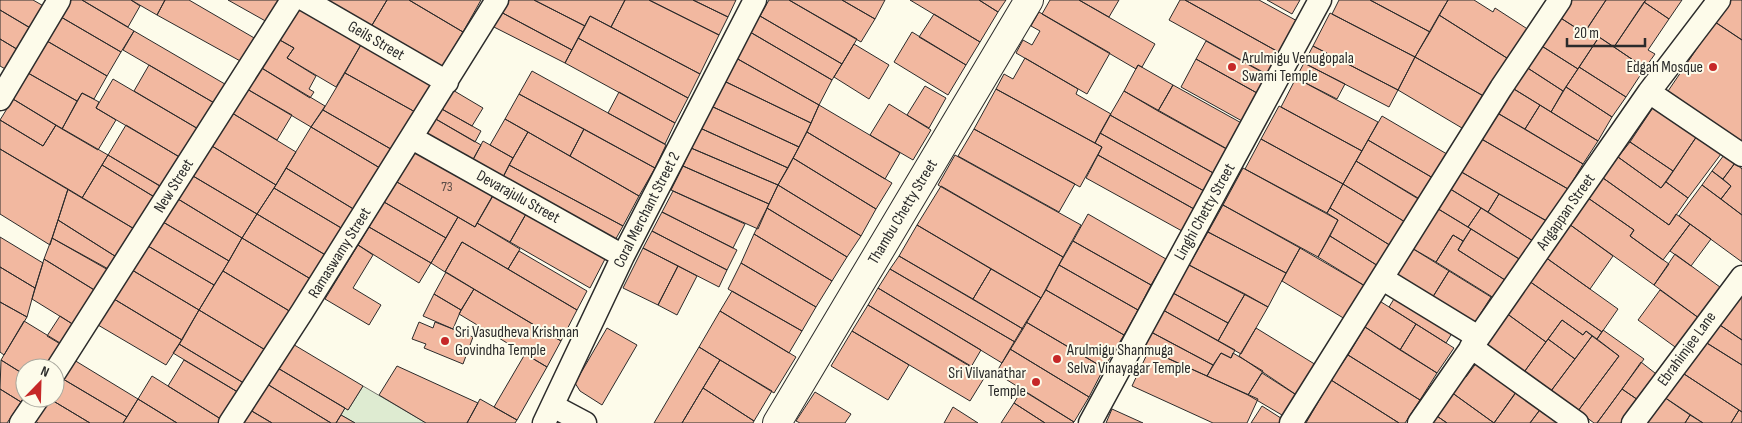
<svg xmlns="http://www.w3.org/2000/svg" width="1742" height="423" font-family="'Sofia Sans Condensed',sans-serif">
<rect width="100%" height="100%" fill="#fdfbea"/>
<path fill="#deebd1" stroke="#74746e" d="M363,386L426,423H355L341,415L345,408L348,410Z"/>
<path fill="#f2b8a0" stroke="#2b2b2b" d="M0,0H33L47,8L34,30L0,10Z
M71,0H82L134,31L121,52L61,17Z
M82,0H131L140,6L128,27Z
M131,0H165L157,15Z
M165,0H189L256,39L242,62L157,15Z
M228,0H284L269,23Z
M318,0H387L369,30Z
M387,0H409L463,32L441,69L371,27Z
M409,0H481L463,32Z
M503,0H534L585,26L572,50L497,10Z
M534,0H625L611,27L590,16L585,26Z
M625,0H649L719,35L700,74L611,27Z
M649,0H693L728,17L719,35Z
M693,0H736L728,17Z
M769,0H789L857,39L842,64L760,16Z
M789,0H842L875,19L861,42Z
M842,0H885L875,19Z
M910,0H979L998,12L980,42Z
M979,0H1006L998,12Z
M1050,0H1079L1155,44L1142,67L1138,65L1136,69L1042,14Z
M1079,0H1119L1109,17Z
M1180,0H1185L1282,54L1270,76L1169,20Z
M1185,0H1259L1299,22L1282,54Z
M1267,0H1300L1292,14Z
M1339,0H1370L1430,32L1415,57L1332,14Z
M1370,0H1448L1430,32Z
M1448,0H1474L1493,12L1495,8L1529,30L1510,60L1439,15Z
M1566,0H1606L1584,33L1556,15Z
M1606,0H1646L1614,47L1587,29Z
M1646,0H1682L1669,19L1644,2Z
M1730,0H1742V40L1715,22Z
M1644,2L1669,19L1648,50L1655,54L1645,68L1614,47Z
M298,5L362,43L336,87L287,58L294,48L278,39Z
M0,10L35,31L20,51L0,39Z
M497,10L572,50L565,63L488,24Z
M1039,12L1110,53L1087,94L1016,53L1023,40L1032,45L1040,31L1031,26Z
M1330,13L1415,57L1398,90L1313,46Z
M934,14L980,42L966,65L919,37Z
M1439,15L1510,60L1487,98L1415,57Z
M1556,15L1584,33L1587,29L1599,37L1578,69L1537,43Z
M590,16L700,74L688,98L578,38Z
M760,16L842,64L832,80L750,32Z
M61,17L121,52L107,76L47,41Z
M1715,22L1742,40V146L1666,94Z
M134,31L230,87L216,104L123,50Z
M750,32L832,80L819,105L736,58Z
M912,32L966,65L948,95L894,62Z
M1599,37L1645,68L1626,97L1579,67Z
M578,38L688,98L675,123L565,63Z
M0,39L20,51L9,71L0,66Z
M278,39L294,48L287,58L316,76L309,89L314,92L310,98L260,67Z
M47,41L107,76L94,99L82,93L77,101L28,73Z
M363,41L435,81L417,113L345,73Z
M1206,41L1267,75L1257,93L1196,59Z
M1537,43L1578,69L1563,91L1523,65Z
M854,44L889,65L869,99L834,77Z
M1313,46L1398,90L1389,107L1304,63Z
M1415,57L1487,98L1467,131L1398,90Z
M736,58L819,105L811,123L724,81Z
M1025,58L1078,89L1076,94L1111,114L1095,143L996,89L1004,74L1013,79Z
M1196,59L1257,93L1242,121L1181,87Z
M1304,63L1345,84L1337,99L1296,78Z
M149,65L216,104L200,130L134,91Z
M1138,65L1173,85L1158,111L1124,91Z
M1523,65L1563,91L1551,112L1509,86Z
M260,67L325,106L311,127L247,89Z
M1579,67L1626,97L1612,117L1566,87Z
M532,71L666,145L655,168L519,94Z
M28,73L77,101L62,129L13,99Z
M345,73L417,113L396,152L323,110Z
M1296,78L1378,122L1362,151L1281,107Z
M113,79L200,130L183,159L96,108Z
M724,81L811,123L799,147L711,106Z
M1173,85L1245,125L1230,151L1158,111Z
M925,86L946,98L929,128L907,115Z
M1509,86L1540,105L1525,129L1494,111Z
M1566,87L1612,117L1598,141L1551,112Z
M247,89L292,115L277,140L232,113Z
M451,89L483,108L472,126L440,108Z
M996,89L1102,147L1080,187L974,129Z
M1124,91L1229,150L1215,174L1110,115Z
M619,92L675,123L665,144L608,113Z
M82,93L99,102L96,108L116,120L98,150L62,129Z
M519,94L584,129L570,156L505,119Z
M13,99L56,125L43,146L0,120Z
M1656,103L1699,133L1673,171L1630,142Z
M889,104L931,130L913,160L870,135Z
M819,105L900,153L885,179L807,132Z
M1540,105L1598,141L1583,164L1525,129Z
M711,106L799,147L788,168L700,128Z
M1279,106L1362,151L1343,184L1261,139Z
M440,108L481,131L475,142L434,118Z
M323,110L396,152L385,171L311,127Z
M1494,111L1583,164L1568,189L1478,137Z
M232,113L296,152L276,185L212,146Z
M1110,115L1215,174L1204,191L1100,133Z
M1382,116L1452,157L1438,181L1368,140Z
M434,118L481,145L469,167L422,140Z
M505,119L528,132L513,158L490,145Z
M0,120L43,146L56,125L108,155L82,198L0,149Z
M126,125L181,158L163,188L108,155Z
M311,127L385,171L360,213L286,168Z
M700,128L788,168L778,185L691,148Z
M584,129L655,168L639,196L570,156Z
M974,129L1075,184L1059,212L958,156Z
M528,132L639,196L623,226L509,165Z
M807,132L892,183L876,209L793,158Z
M1100,133L1204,191L1194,209L1098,155L1102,147L1095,143Z
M1699,133L1724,150L1688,198L1666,182Z
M1478,137L1568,189L1548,222L1458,170Z
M1261,139L1343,184L1327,213L1245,169Z
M1368,140L1433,178L1420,200L1356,161Z
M483,141L513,158L500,183L469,167Z
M1630,142L1673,171L1661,188L1618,157Z
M419,144L497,189L475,227L397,182Z
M212,146L276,185L257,214L193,176Z
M691,148L778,185L769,204L683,166Z
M0,149L68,189L50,245L0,214Z
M1727,151L1738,159L1723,179L1712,171Z
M108,155L162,187L156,198L102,165Z
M955,155L1081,225L1063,257L938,185Z
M1098,155L1194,209L1182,231L1086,178Z
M1618,157L1661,188L1666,182L1688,198L1669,225L1603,178Z
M793,158L876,209L861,236L778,185Z
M1356,161L1423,201L1410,225L1343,184Z
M1735,163L1742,169V215L1721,199L1731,186L1723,179Z
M102,165L156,198L136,230L82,198Z
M509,165L623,226L613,244L500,183Z
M683,166L769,204L758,229L671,190Z
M286,168L360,213L348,232L274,188Z
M1243,168L1338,220L1318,257L1223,205Z
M1458,170L1499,194L1488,212L1447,187Z
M1712,171L1731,186L1721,199L1702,185Z
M193,176L257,214L242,238L178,199Z
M1603,178L1669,225L1676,214L1690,224L1663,260L1630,236L1634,230L1588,198Z
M397,182L458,217L446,238L384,202Z
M1343,184L1410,225L1396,249L1330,208Z
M778,185L861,236L847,257L767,208Z
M1702,185L1742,215V262L1679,216Z
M941,186L1063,257L1041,298L917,225Z
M1447,187L1481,208L1468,227L1435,207Z
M274,188L348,232L332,259L257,214Z
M68,189L136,230L118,258L58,220Z
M673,191L745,224L733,248L662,212Z
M1499,194L1547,221L1533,241L1488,212Z
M493,195L526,214L510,242L477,223Z
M1588,198L1634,230L1630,236L1669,264L1654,285L1569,224Z
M178,199L242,238L229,261L163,222Z
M384,202L446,238L431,263L369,227Z
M1223,205L1300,248L1286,273L1208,232Z
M1435,207L1471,229L1463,241L1453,235L1436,262L1410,247Z
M767,208L847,257L832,281L754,234Z
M1330,208L1396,249L1383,269L1330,236L1338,220L1327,213Z
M1481,208L1533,241L1521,260L1468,227Z
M662,212L737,250L727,270L652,231Z
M257,214L329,257L314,281L242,238Z
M526,214L605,259L590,288L510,242Z
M1088,214L1166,259L1151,285L1073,241Z
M458,217L475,227L477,223L520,249L508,269L462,242L445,272L431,263Z
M58,220L118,258L110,271L52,238Z
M163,222L229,261L214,285L148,246Z
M1569,224L1613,256L1590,289L1545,257Z
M1690,224L1711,239L1691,266L1670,251Z
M917,225L991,269L973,299L899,256Z
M369,227L431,263L419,283L358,245Z
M1471,229L1519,259L1505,280L1458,250Z
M652,231L727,270L719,287L643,248Z
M1208,232L1286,273L1268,307L1189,265Z
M754,234L832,281L816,307L741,263Z
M1453,235L1463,241L1458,250L1505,280L1494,298L1436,262Z
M1330,236L1383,269L1370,289L1318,257Z
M0,237L43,263L35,288L0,267Z
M52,238L112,271L99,293L44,259Z
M242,238L314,281L291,312L223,271Z
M1073,241L1151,285L1138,310L1059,265Z
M462,242L577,310L561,341L445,272Z
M358,245L373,255L353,288L381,305L369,325L325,299Z
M148,246L214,285L199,310L132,270Z
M1410,247L1449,271L1429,303L1391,280Z
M643,248L678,266L658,305L623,288Z
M1300,248L1370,289L1350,322L1282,281Z
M519,251L587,291L577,310L508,269Z
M1675,254L1724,290L1703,321L1654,285Z
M899,256L1023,329L1015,342L890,269Z
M1545,257L1618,309L1602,332L1529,281Z
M44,259L101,294L79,328L32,299Z
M741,263L816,307L802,331L728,289Z
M1059,265L1138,310L1124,335L1046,290Z
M1189,265L1245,294L1228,323L1173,293Z
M678,266L697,276L677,315L658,305Z
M0,267L35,288L27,317L0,302Z
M890,269L1015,342L1002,363L878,288Z
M991,269L1041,298L1023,329L973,299Z
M132,270L199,310L182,340L114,299Z
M223,271L291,312L267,351L199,310Z
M1449,271L1491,297L1474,324L1429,303Z
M446,272L474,289L461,310L434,294Z
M1529,281L1602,332L1597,339L1586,331L1583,335L1562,320L1546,342L1506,313Z
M878,288L981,350L971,367L868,305Z
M474,289L561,341L547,367L459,314Z
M1046,290L1124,335L1104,368L1026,322Z
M1660,290L1703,321L1682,352L1638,320Z
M732,291L802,331L789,353L720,311Z
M1173,293L1228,323L1218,341L1163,310Z
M1742,293V340L1714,321Z
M434,294L461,310L453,329L423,316Z
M1245,294L1268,307L1241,354L1218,341Z
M1397,294L1454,330L1446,343L1389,307Z
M114,299L182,340L166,365L98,325Z
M1378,300L1416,324L1400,350L1362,325Z
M0,302L27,317L4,355L0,352Z
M868,305L986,375L970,401L852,331Z
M199,310L267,351L247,385L179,344Z
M1163,310L1235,350L1231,358L1221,353L1213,365L1151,332Z
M720,311L796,357L774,393L699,347Z
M1506,313L1546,342L1522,375L1482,347Z
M60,316L74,325L62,345L47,336Z
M1562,320L1583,335L1586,331L1592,336L1575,359L1548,339Z
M24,321L65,346L51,368H25V375L1,360Z
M1714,321L1742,340V365L1702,340Z
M419,322L433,328L435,322L473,337L463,364L424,348L426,344L412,339Z
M1026,322L1104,368L1089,397L1010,349Z
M1416,324L1454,348L1437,373L1400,350Z
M1365,327L1437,373L1420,400L1348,355Z
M607,328L637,345L602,405L580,391L575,383Z
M1256,328L1321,368L1301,398L1239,356Z
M1603,330L1644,359L1597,423H1594L1578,411L1619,356L1597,339Z
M852,331L909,365L888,400L831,366Z
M1151,332L1213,365L1207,376L1143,347Z
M1592,336L1619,356L1578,411L1548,395Z
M1548,339L1575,359L1548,395L1522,375Z
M1702,340L1742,365V412L1678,370Z
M291,343L363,386L348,410L276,367Z
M179,344L247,385L241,394L173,353Z
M699,347L720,360L703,388L682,423H654Z
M1010,349L1089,397L1074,422L996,373Z
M1149,350L1258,399L1247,423H1213L1132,386Z
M1221,353L1231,358L1233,353L1263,371L1248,395L1207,376Z
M525,354L547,367L517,420L494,407Z
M1348,355L1420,400L1405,423H1399L1331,380Z
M1480,358L1520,387L1494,423L1451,392L1463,375L1466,377Z
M1,360L25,375V395L21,402L0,389Z
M74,360L138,399L127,417L63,379Z
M184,360L241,394L224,421L168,386Z
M720,360L772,391L754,421L703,388Z
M1641,362L1660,377L1641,402L1622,389Z
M397,366L478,403L467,423H426L379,395Z
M276,367L345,408L336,423H331L267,384Z
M1678,370L1739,410L1731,423H1703L1661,395Z
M1262,373L1301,398L1287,418L1248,395Z
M152,376L224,421L223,423H177L138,399Z
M63,379L127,417L123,423H90L50,399L55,398V391Z
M1331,380L1399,423H1306Z
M267,384L331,423H272L250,410Z
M703,388L754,421L753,423H682Z
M0,389L21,402L7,423H0Z
M1518,389L1542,407L1530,423H1494Z
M1622,389L1641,402L1626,423H1597Z
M1022,390L1074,422L1073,423H1045L1014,403Z
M815,392L851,414L845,423H800L796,421Z
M1451,392L1494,423H1447L1434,414Z
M1661,395L1690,415L1685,423H1642Z
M50,399L90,423H38L35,421Z
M138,399L177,423H123Z
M480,399L517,420L515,423H467Z
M1014,403L1045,423H1001Z
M1262,406L1287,422L1286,423H1251Z
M953,407L978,423H944Z
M1542,407L1564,423H1530Z
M1112,409L1143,423H1106Z
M250,410L272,423H243Z
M1739,410L1742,412V423H1731Z
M1434,414L1447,423H1427Z
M341,415L355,423H336Z
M1690,415L1703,423H1685Z"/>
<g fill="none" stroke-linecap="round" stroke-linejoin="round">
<defs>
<path id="minor" d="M305,0L447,82
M1649,92L1742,155
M0,99L59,0
M412,138L623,256
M1383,279L1478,337
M1471,347L1577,423
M55,372L292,0
M553,406L585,423
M21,423L38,398
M230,423L302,312L497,0
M544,423L623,256L755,0
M1090,423L1320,0
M1291,423L1501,88L1560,0
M1419,423L1649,92L1719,0
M1633,423L1742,277"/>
<path id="tertiary" d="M777,423L1029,0"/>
</defs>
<use href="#minor" stroke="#2b2b2b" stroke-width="25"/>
<use href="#tertiary" stroke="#2b2b2b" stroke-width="30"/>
<use href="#minor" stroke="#fdfbea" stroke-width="22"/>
<use href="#tertiary" stroke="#fdfbea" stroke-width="28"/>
</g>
<g fill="#c62828" stroke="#fdfbea" stroke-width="2">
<circle cx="1232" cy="67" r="5"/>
<circle cx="1713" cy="67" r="5"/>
<circle cx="445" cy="341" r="5"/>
<circle cx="1057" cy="359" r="5"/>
<circle cx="1036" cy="382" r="5"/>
</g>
<g text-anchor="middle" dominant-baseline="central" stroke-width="4" stroke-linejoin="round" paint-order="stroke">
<g font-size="14" fill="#5d4e48">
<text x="447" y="186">73</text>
</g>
<g font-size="16" fill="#2b2b2b" stroke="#fdfbea">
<text transform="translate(376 41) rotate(30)">Geils Street</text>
<text transform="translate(174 186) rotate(-58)">New Street</text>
<text transform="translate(518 197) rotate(29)">Devarajulu Street</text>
<text transform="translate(647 210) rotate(-63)">Coral Merchant Street 2</text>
<text transform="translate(903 212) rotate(-59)">Thambu Chetty Street</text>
<text transform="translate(1205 212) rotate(-61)">Linghi Chetty Street</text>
<text transform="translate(1566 212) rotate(-55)">Angappan Street</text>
<text transform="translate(340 253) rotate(-58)">Ramaswamy Street</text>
<text transform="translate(1687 349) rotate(-54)">Ebrahimjee Lane</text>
</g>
<g font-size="16" fill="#2b2b2b" stroke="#fdfbea" text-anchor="start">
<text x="1242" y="58">Arulmigu Venugopala<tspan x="1242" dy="18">Swami Temple</tspan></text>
<text x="1703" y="67" text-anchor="end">Edgah Mosque</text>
<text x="455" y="332">Sri Vasudheva Krishnan<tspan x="455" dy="18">Govindha Temple</tspan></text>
<text x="1067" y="350">Arulmigu Shanmuga<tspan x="1067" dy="18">Selva Vinayagar Temple</tspan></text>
<text x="1026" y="373" text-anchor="end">Sri Vilvanathar<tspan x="1026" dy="18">Temple</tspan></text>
</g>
</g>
<g transform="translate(40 383) rotate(23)"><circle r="24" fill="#fdfbea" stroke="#a9a89e"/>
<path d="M0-4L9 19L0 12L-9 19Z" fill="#c62828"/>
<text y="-8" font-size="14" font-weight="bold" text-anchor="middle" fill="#2b2b2b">N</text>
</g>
<path d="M1567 38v8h78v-8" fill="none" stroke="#2b2b2b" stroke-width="2.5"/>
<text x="1574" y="38" font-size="15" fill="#2b2b2b" stroke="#fdfbea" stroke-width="4" paint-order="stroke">20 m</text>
</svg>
